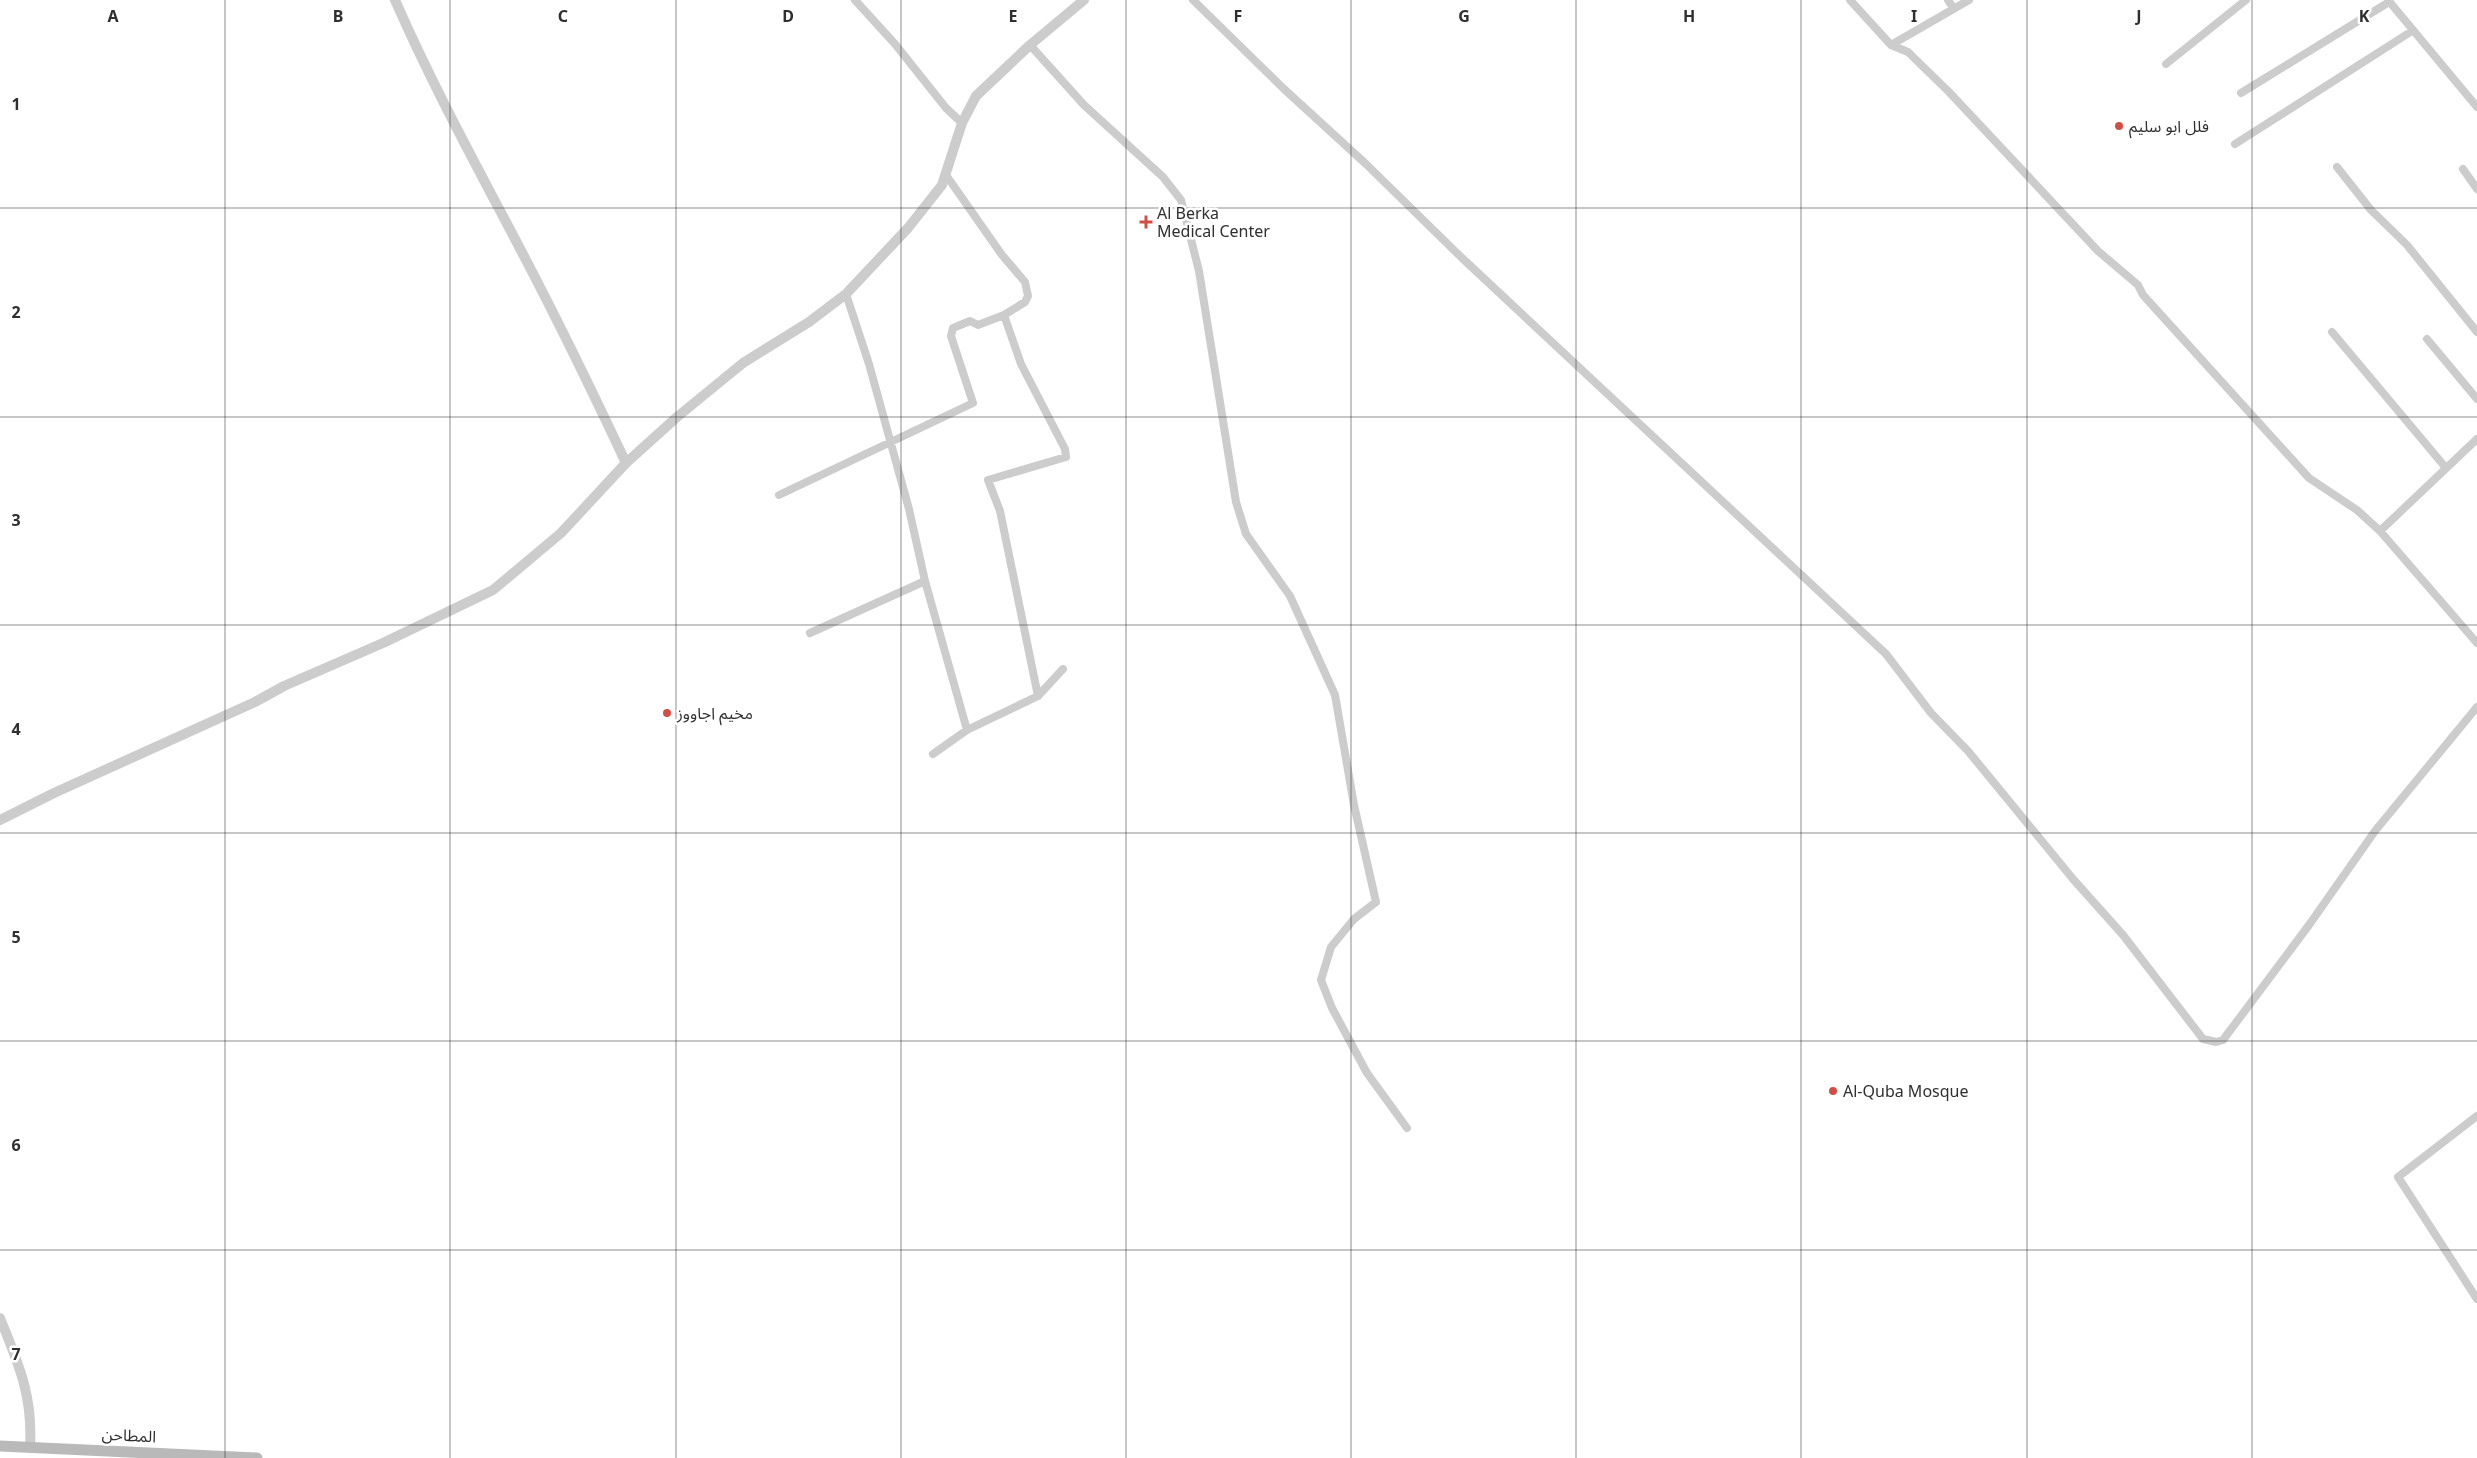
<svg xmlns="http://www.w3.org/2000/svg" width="2477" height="1458" font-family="'Noto Sans','Noto Sans Arabic',sans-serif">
<rect width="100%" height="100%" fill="#fff"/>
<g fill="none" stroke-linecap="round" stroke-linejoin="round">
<path stroke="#ccc" stroke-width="8" d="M855,0L895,44L946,108L962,123
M1193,0L1284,89L1366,164L1462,258L1886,654L1931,713L1968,751L2073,879L2123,935L2203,1039L2216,1042L2223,1040L2309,925L2375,831L2477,707
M1850,0L1891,45L1908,52L1949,92L2098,251L2138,285L2143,295L2309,478L2357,510L2380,531L2477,643
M1948,0L1954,9
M2388,0L2477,107
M1030,45L1084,105L1163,177L1181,200L1199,271L1236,502L1246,534L1290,596L1335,695L1354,805L1376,902L1354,919L1331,947L1321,980L1332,1008L1367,1073L1407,1128
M1891,45L1969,0
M2166,64L2246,0
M2241,93L2389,2
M2235,144L2412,31
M2337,167L2371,210L2407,245L2477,332
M2463,169L2477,189
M846,294L869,364L909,509L925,581L967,730
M1004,315L1021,364L1065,449L1066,457L988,480L1000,511L1038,696
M2332,332L2446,468
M2427,339L2477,399
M779,495L973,403L951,336L953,328L970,321L978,325L1004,315L1025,302L1028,296L1025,282L1002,255L946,175
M2380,531L2477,439
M810,633L925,581
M933,754L967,730L1038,696L1063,669
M2477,1116L2398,1177L2477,1299"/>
<path stroke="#ccc" stroke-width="10" d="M395,0C434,89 481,174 526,260C561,327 594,395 626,463
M0,820L54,793L255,702L284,686L383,643L493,590L561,533L626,463L677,417L743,363L809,322L846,294L908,228L942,185L962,123L976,96L1030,45L1084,0
M0,1318C19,1365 33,1396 30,1447"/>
<path stroke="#b9b9b9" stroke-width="11" d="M0,1446L257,1458"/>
</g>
<path fill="none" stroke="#2f2f2f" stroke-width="1" stroke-opacity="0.55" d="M225,0V1458M450,0V1458M676,0V1458M901,0V1458M1126,0V1458M1351,0V1458M1576,0V1458M1801,0V1458M2027,0V1458M2252,0V1458M0,208H2477M0,417H2477M0,625H2477M0,833H2477M0,1041H2477M0,1250H2477"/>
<g fill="#d24e45" stroke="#fff" stroke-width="2">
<circle cx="2119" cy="126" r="5"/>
<path d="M1143.5 214.5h5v5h5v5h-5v5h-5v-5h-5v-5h5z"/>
<circle cx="667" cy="713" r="5"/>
<circle cx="1833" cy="1091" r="5"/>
</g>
<g text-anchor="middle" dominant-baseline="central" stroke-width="5" stroke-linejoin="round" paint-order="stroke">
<g font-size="16" fill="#2f2f2f" stroke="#fff" text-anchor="start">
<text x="2129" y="126">فلل ابو سليم</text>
<text x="1157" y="213">Al Berka<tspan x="1157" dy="18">Medical Center</tspan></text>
<text x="677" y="713">مخيم اجاووز</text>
<text x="1843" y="1091">Al-Quba Mosque</text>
</g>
<g font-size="16" fill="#2f2f2f" stroke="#fff">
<text transform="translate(129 1435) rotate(3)">المطاحن</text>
</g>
</g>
<g font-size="16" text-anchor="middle" font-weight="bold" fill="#2f2f2f" stroke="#fff" stroke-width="5" stroke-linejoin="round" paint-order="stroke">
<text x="113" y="22">A</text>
<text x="338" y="22">B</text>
<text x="563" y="22">C</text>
<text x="788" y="22">D</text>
<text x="1013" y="22">E</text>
<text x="1238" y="22">F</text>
<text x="1464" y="22">G</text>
<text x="1689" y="22">H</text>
<text x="1914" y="22">I</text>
<text x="2139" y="22">J</text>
<text x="2364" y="22">K</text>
<text x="16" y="110">1</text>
<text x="16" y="318">2</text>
<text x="16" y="526">3</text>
<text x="16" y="735">4</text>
<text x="16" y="943">5</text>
<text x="16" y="1151">6</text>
<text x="16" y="1360">7</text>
</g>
</svg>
